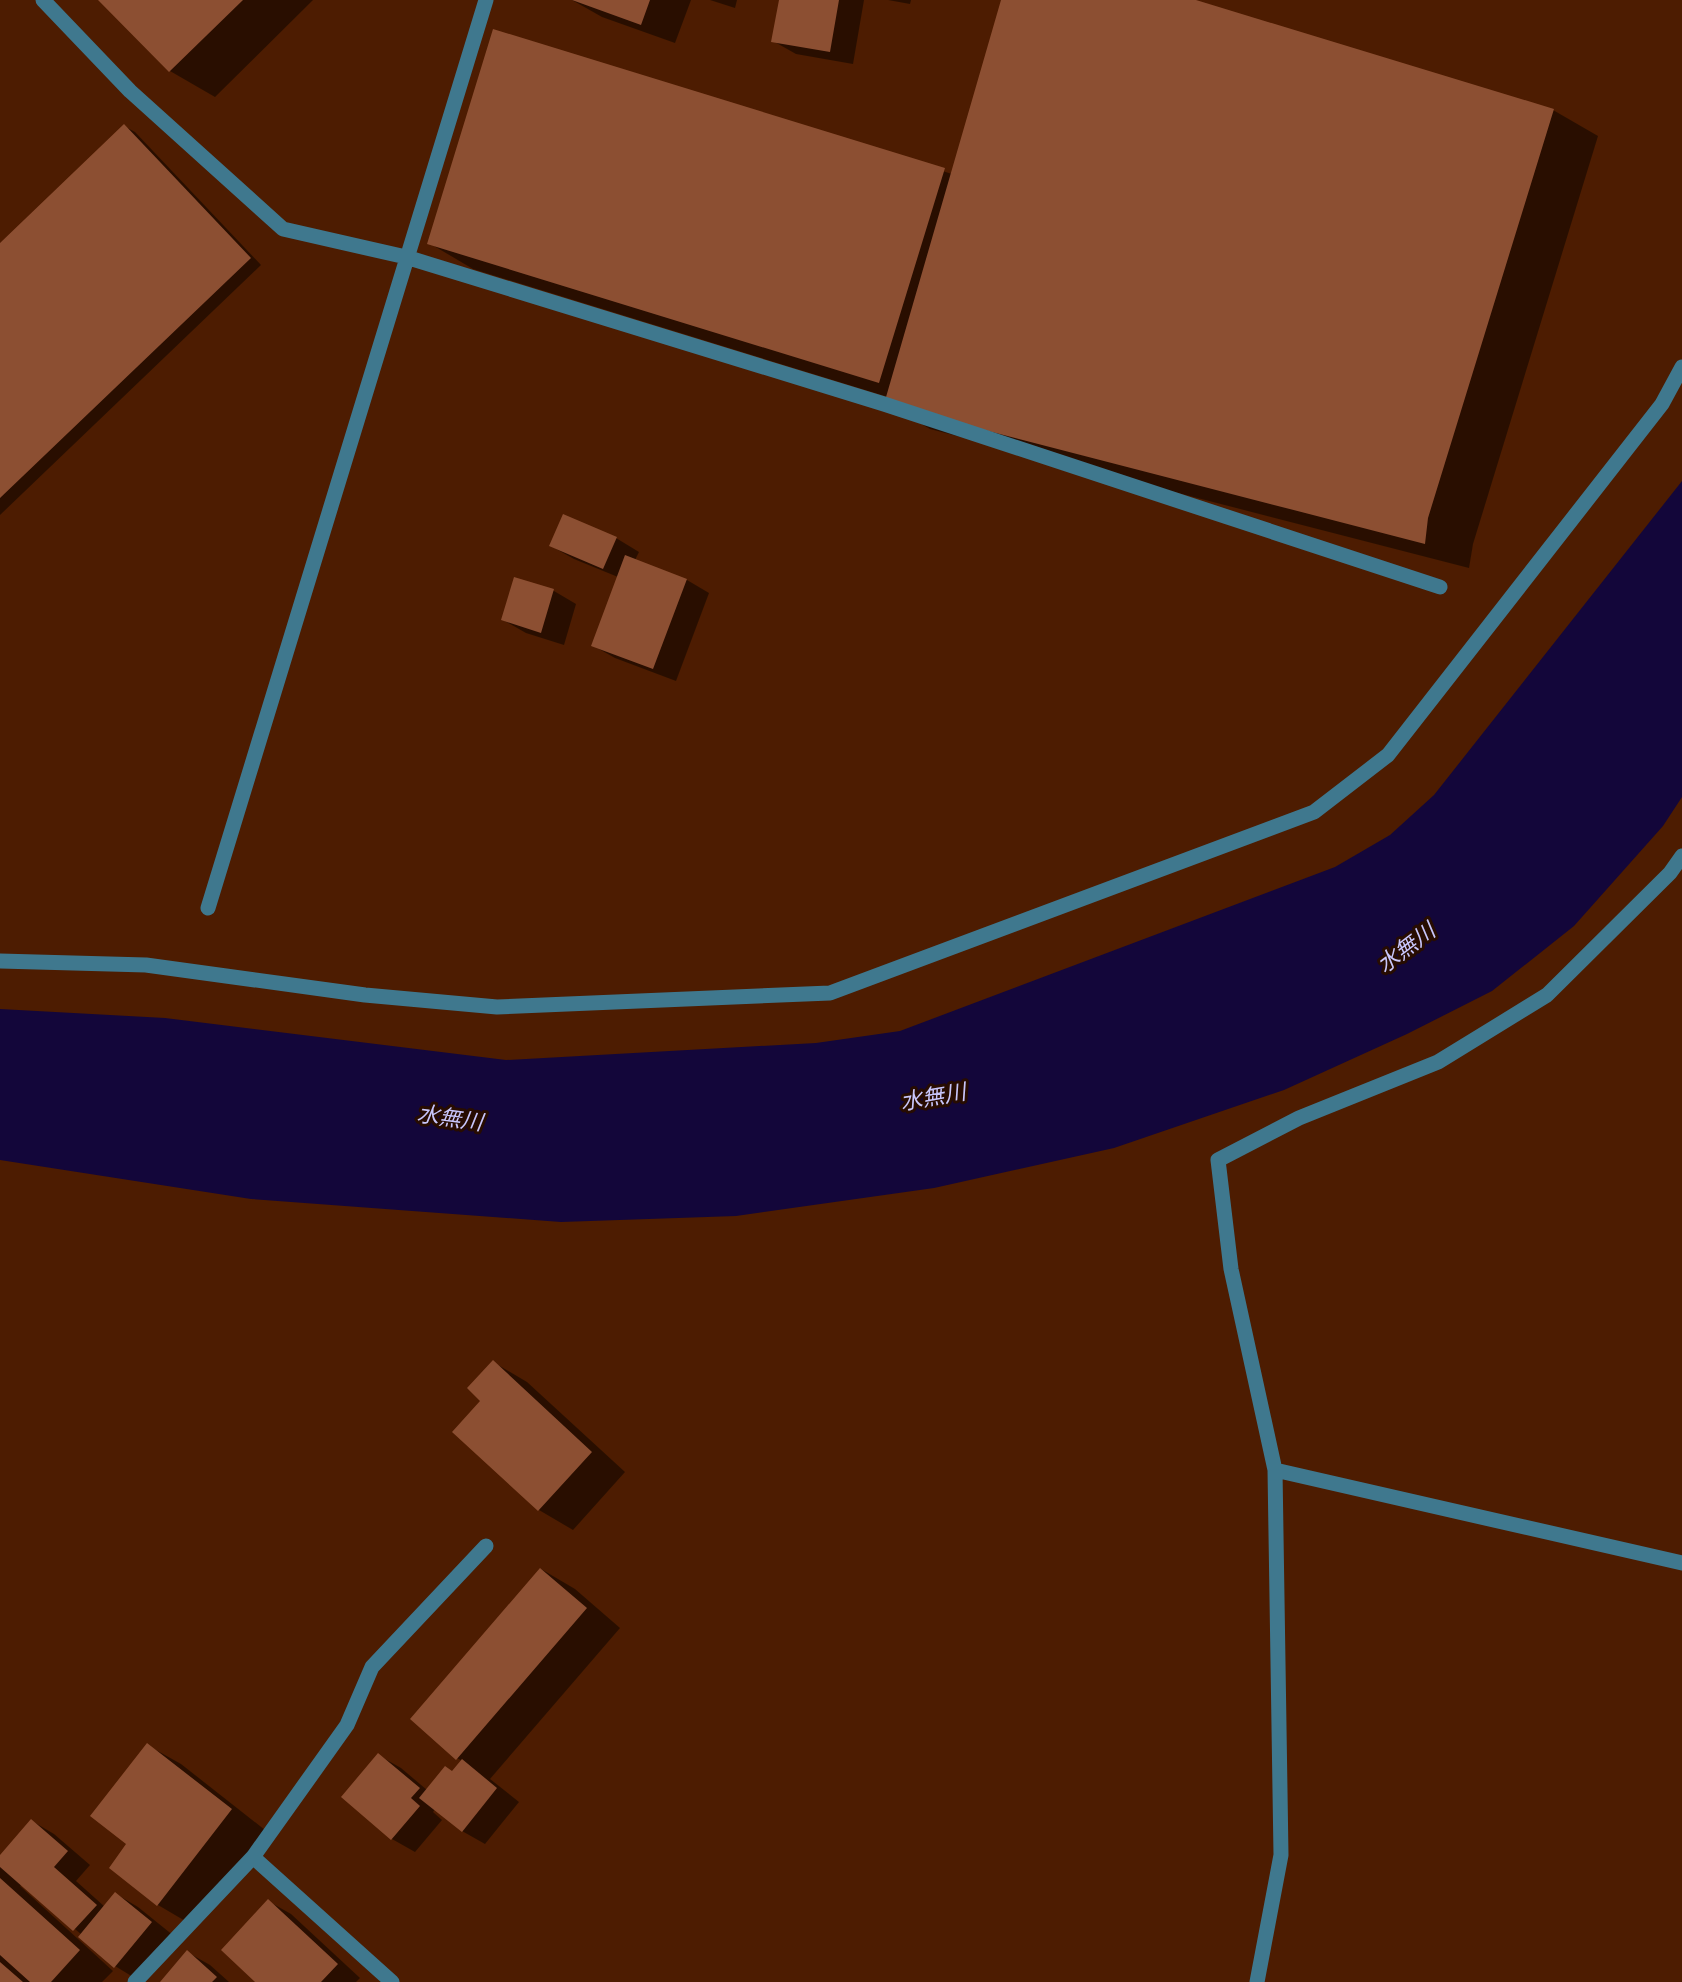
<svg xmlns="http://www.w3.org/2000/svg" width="1682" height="1982" font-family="'Roboto Condensed','Noto Sans JP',sans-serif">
<rect width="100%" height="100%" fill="#4d1c01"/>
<path fill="#13063a" d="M1682,481V797L1663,826L1574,926L1492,991L1407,1034L1284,1090L1114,1148L934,1188L736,1216L561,1222L251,1199L0,1160V1009L165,1018L506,1060L816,1043L900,1031L1335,867L1390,835L1434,795Z"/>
<path fill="#0007" d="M100,0H313L215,97L170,71Z
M572,0H691L675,43L602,17Z
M710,0H737L735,8Z
M780,0H864L853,64L796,54L773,41Z
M888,0H911L910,4Z
M1003,0H1191L1553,110L1598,136L1473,544L1469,568L930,429L886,403L888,397L473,269L429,243L494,31L952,174Z
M124,126L135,132L261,265L0,515V245Z
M616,538L639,552L635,560L687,580L709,593L676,681L615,658L592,645L618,577L574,559L551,546Z
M515,579L554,591L576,604L564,645L526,633L503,620Z
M493,1362L527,1382L625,1472L573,1530L539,1510L483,1401Z
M541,1569L575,1589L620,1628L490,1779L519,1802L485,1844L462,1831L435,1809L433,1812L442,1820L415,1852L392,1839L343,1797L378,1755L401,1768L427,1790L453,1773L462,1761L457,1758Z
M147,1745L181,1764L265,1830L192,1925L158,1905L111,1868L129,1844Z
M32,1821L54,1834L90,1865L76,1881L105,1907L116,1894L138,1907L174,1936L138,1980L115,1966L82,1935L22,1884L20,1886L113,1971L102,1982H0V1858Z
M268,1901L291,1914L360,1978L356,1982H257Z
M187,1952L210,1965L229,1982H162Z"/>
<path fill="#8c4f32" d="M98,0H243L169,72Z
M572,0H650L641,25Z
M779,0H839L830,52L771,42Z
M1001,0H1196L1554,109L1428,518L1425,544L884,404Z
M493,29L945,168L879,383L427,244Z
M124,124L251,258L0,498V243Z
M563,514L617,537L603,569L549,546Z
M625,555L687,579L653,669L591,646Z
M514,577L554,589L541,633L501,620Z
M493,1360L592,1452L538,1511L452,1432L480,1401L467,1388Z
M540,1568L587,1608L456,1760L410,1719Z
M147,1743L232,1809L157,1906L109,1868L126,1844L90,1816Z
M378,1753L420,1788L411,1798L420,1806L391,1840L341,1797Z
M462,1759L497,1788L462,1832L419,1798L445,1766L452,1771Z
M31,1819L68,1851L54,1867L97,1905L73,1931L0,1867V1855Z
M0,1878L80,1950L51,1982H30L0,1955Z
M115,1892L152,1922L114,1968L78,1937Z
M268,1899L338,1964L321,1982H255L221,1950Z
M187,1950L217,1977L212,1982H160Z
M0,1962L23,1982H0Z"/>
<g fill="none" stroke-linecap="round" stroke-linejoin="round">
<path stroke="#3f788e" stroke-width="15" d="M43,0L130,91L283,229L406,257L884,404L1440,587
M208,908L486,0
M0,961L146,965L365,995L497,1007L830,993L1314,812L1388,755L1662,404L1682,367
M1275,1470L1682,1563
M253,1857L392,1982
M135,1982L253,1857L347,1725L372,1667L486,1546
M1257,1982L1281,1855L1275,1470L1231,1269L1218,1160L1299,1118L1438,1062L1547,995L1670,873L1682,856"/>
</g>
<g text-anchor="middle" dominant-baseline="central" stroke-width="6" stroke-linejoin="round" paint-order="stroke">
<g font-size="22" font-style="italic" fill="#c8c6fb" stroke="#270c01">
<text transform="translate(1406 948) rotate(-37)">水無川</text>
<text transform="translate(933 1097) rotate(-10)">水無川</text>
<text transform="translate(450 1118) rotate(8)">水無川</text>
</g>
</g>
</svg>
